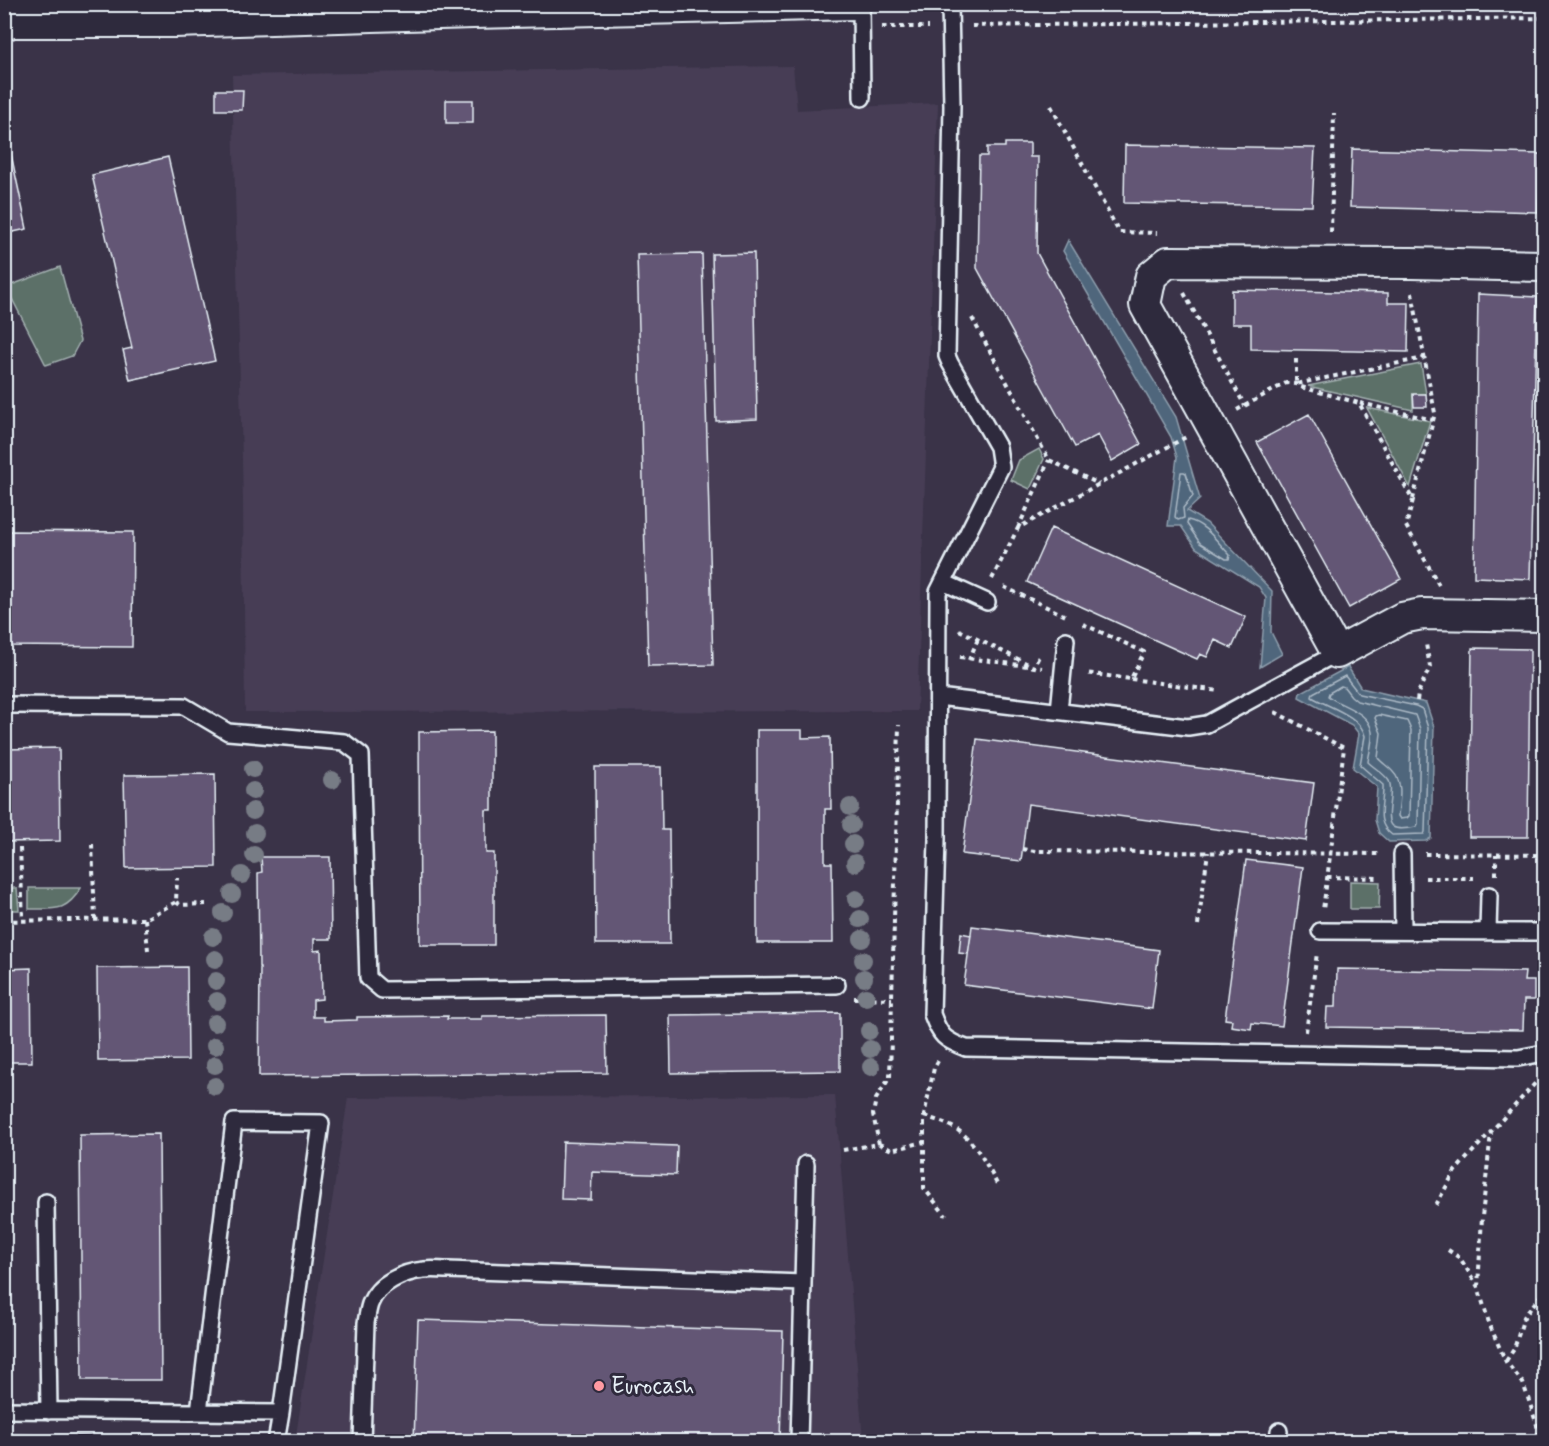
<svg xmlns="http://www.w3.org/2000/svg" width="1549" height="1446" font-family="Mynerve,sans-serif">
<rect width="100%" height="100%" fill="#3a3348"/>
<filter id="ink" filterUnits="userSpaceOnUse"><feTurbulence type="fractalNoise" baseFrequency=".0167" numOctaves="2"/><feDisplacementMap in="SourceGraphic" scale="12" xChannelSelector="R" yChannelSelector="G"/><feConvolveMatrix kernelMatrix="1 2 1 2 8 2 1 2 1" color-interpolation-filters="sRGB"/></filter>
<g filter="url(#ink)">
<path fill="#473e55" d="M793,66L797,110L938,103L917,711L245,712L243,499L232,75Z
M835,1095L863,1441L295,1442L348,1098Z"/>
<path fill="#5c6f67" stroke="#a2b0b0" stroke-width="1.5" d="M60,267L80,341L72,356L46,365L6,287Z
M1421,364L1426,394L1413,395V410L1308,386Z
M1367,408L1430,421L1410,487Z
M1039,449L1044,459L1030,489L1011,480L1019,460Z
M1350,881L1380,882L1379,909H1350Z
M4,888H17L19,910H5Z
M29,888H81C66,912 56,909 29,909Z"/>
<path fill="#50667b" stroke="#8d9ead" stroke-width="1.5" d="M1068,240L1176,417L1200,499L1187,511L1207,523L1272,591L1271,632L1282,654L1260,667L1266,598L1259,587L1196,548L1181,526H1168L1177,457L1171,437L1063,251Z
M1348,667L1361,688L1426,703L1434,727L1431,838L1426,841L1389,842L1379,833L1375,820L1377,787L1353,768L1359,734L1352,725L1299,697L1300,693Z"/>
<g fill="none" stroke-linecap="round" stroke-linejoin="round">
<path stroke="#abb9c6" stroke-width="1.5" d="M1181,472H1184L1186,473L1193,496L1183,508L1184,518L1178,520L1175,517Z
M1188,520C1205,523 1218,543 1230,555L1229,559H1226L1200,543L1187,524Z
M1345,676L1359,694L1416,706L1422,709L1428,728L1425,832L1424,834L1392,835C1374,822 1384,804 1383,785L1360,765L1365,736C1360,715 1328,707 1312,697L1313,693Z
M1341,686L1344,687L1351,696L1357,701L1415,715L1420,729L1418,824L1416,827C1411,828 1398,830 1393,827C1382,820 1395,792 1389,781C1384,773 1374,768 1368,762C1369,753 1373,742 1372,732C1369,711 1342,707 1328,696L1329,693Z
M1379,715L1407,721L1411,730L1409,816L1407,818L1400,819L1398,816C1399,802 1404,783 1393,772C1389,767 1382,763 1378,758L1381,733L1375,718L1376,716Z"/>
</g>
<path fill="#645774" stroke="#e8f1f8" stroke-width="1.5" d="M216,90H243L242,110H216Z
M446,100H473V123H446Z
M8,140L27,229L4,234V141Z
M1005,143H1030V157H1038L1037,253L1141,444L1112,461L1098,435L1075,447L977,268L979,156H987V147H1005Z
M1125,145L1315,148L1312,206L1124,203Z
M1352,149L1540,154L1538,212L1350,207Z
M168,157L215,361L130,380L123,350L132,348L92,175Z
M754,253L757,419L716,421L712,254Z
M702,254L713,665L648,666L637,255Z
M1232,290L1388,293V303H1409L1408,352L1251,349V324H1232Z
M1478,294L1537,297L1530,579L1474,577Z
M1413,394H1426L1427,407H1414Z
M1309,414L1401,579L1349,608L1257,442Z
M1051,528L1246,617L1232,648L1215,640L1207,657L1200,654L1197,659L1027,582Z
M4,531L133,532L132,647L4,646Z
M1472,648L1530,649L1528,837H1469Z
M757,730H802V738L830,737L831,809H825V863H832L833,943H757Z
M492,731V810H486V853H494V945H420L419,732Z
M977,739L1314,783L1306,841L1028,804L1021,861L962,854Z
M59,748L60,841L4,842V749Z
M595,767H661L662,830H669L670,944H596Z
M215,774L216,867L126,868L124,775Z
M261,857H330L331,939H314V951L321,950L322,999L313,1000V1017H324V1021L357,1020V1017L448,1016L447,1019H463V1018H467V1019H482V1016L606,1015L607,1073L259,1076L260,967H259L258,873L262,872Z
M1246,860L1303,867L1282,1026L1252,1023L1251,1029L1231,1026L1232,1020L1225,1019Z
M972,926L1159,950L1152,1009L964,985Z
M961,933L971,935L968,954L959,953Z
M187,967L188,1060L98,1061L97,968Z
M31,968L32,1062H4V969Z
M1337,969L1525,972L1524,981H1534V1000H1524L1523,1030L1326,1027L1327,1007H1336Z
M840,1013V1071L671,1073L670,1015Z
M159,1134L161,1380H82L80,1135Z
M563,1142L677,1146L676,1175L592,1172L591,1200L561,1199Z
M418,1320L783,1331L780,1442H414Z
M4,1434L252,1440L4,1442Z"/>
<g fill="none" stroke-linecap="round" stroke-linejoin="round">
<defs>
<path id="service" d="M861,4L862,98
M950,4L952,106L947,356L950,363L998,447L1001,467L938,592L937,839L932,1014C940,1036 944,1040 966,1048L1518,1058L1544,1053
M943,582L987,602
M938,697L1188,727L1207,724L1337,653
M4,705L184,706L228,732L344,742L361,755L368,978L382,990L837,985
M1059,711L1066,640
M1402,854L1403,931
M1320,931L1544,932
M1488,931L1489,895
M46,1202L49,1411
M4,1410L281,1413L276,1442
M199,1412L234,1122L321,1123L281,1413
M362,1442L366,1323C367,1317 368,1310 370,1304C378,1283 403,1272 424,1270C432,1269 440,1270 448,1270L803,1283
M799,1442L806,1164
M1278,1442L1279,1431"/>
<path id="minor" d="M4,25L12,22H174L473,13L856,4
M1544,266L1412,263L1168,262L1151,276L1145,305L1337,653L1402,618L1422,614L1544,616"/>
</defs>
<use href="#service" stroke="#e8f1f8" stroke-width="20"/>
<use href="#minor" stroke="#e8f1f8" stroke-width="34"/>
<path stroke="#e8f1f8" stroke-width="4" stroke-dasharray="4.5 4.5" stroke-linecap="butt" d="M972,26L1544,18
M882,27H929
M1051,106L1119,232L1157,233
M1331,232L1334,113
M1184,293L1245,406
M1412,293L1435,413L1413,499
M972,318L1049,460L1099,484
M1296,359V384L1424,358
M1360,403L1433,420
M1237,410L1286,383L1296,384L1301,387L1359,403L1413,500L1406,526L1439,585
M1018,528L1049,460
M992,579L1018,528L1186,437
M1004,587L1066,616
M1083,624L1144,652L1131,679L1085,673
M959,630L1034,667L1040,654
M960,657L1042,668
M969,660L978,639
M1131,679L1219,691
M1417,701L1418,693L1430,667L1426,644
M1275,712L1344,748L1323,910
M92,844L95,919
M20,848L23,920
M1022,849L1035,851L1379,854
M1425,854L1544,855
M1496,875V855
M1327,877L1381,878
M1425,878H1474
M176,902L180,905L206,904
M145,919L148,950
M4,921L145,919L176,902L177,878
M1198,925L1208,852
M854,998L892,999
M1306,1032L1317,953
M938,1061L934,1068L924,1116V1188L946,1216
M924,1116C936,1120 949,1124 959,1131C977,1144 988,1167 998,1186
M879,1144L873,1114L876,1099L890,1077L899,725
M843,1150L879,1144L892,1150L924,1142
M1436,1205L1455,1171L1540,1078
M1448,1250L1460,1258L1478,1287L1490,1326L1506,1362L1523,1383L1537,1425L1539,1442
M1478,1287L1482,1217L1491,1133
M1506,1361L1514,1349L1524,1317L1544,1291
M1537,1425H1544"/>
<use href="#service" stroke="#2f2a3d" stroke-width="15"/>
<use href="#minor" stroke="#2f2a3d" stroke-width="30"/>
</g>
<g fill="#777b85">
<circle cx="253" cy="769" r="9"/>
<circle cx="332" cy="780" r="9"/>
<circle cx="253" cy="791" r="9"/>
<circle cx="850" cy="807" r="9"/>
<circle cx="253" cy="811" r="9"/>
<circle cx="851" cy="825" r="9"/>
<circle cx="255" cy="833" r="9"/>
<circle cx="853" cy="844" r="9"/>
<circle cx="254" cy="855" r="9"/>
<circle cx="855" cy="863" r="9"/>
<circle cx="242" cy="875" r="9"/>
<circle cx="232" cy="894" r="9"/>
<circle cx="856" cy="899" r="9"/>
<circle cx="223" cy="913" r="9"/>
<circle cx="860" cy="919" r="9"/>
<circle cx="213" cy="937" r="9"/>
<circle cx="862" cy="939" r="9"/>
<circle cx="215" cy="959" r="9"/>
<circle cx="863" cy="960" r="9"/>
<circle cx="864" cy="978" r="9"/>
<circle cx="216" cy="981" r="9"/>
<circle cx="866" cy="997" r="9"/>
<circle cx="217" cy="1001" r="9"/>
<circle cx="215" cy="1023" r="9"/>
<circle cx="869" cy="1031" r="9"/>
<circle cx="215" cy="1046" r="9"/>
<circle cx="870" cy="1049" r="9"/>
<circle cx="215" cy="1065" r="9"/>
<circle cx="871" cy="1067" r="9"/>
<circle cx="215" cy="1086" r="9"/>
</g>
</g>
<circle fill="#ff9aa2" stroke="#2f2a3d" stroke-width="2" cx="599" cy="1386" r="6"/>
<g text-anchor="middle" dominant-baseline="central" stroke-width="6" stroke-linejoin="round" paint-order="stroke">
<g font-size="24" fill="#e8f1f8" stroke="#2f2a3d" text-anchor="start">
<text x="611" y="1386">Eurocash</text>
</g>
</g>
<rect width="1549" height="1446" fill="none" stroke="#2f2a3d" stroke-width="24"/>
<rect x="12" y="12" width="1525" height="1422" fill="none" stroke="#e8f1f8" stroke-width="2" filter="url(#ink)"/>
</svg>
